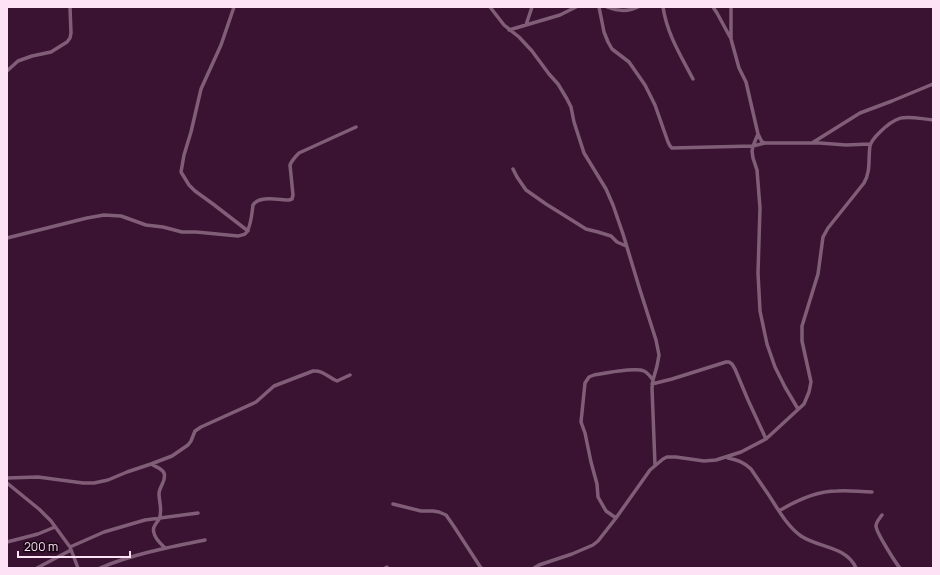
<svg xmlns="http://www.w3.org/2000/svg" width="940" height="575" font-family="Manrope,sans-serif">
<rect width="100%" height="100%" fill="#3a1232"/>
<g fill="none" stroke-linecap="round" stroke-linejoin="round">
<path stroke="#805e77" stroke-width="3.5" d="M234,7L221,45L201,89L191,132L184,155L181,172L189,185L195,191L213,204L248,231
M490,7L504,25L519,37L532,51L549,74L558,84L567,99L571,107L574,122L584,153L606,189L613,205L623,234L640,290L656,340L659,355L657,366L653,380L652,388L655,465
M599,7L604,32L608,42L612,49L629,62L645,85L655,105L668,142L670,146L672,148L753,146L765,143H820L846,145L870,144
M607,7C617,11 628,12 638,7
M663,7C667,34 681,56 693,79
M713,7L717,13L730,37
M731,7V39L739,68L746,82L758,134L762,142L765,143
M526,25L532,7
M509,30L560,15L576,7
M7,71L18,61L32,56L51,52L67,42L70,38L71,33L70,7
M758,134L753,146L752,151L753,158L757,170L760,208L758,273L760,311L767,344L775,367L785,387L798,409
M812,143L860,113L892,101L933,84
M513,169L517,177L526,190L546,204L586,229L598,232L611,236L617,242L626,246
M7,238L87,218L104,215L121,216L146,225L163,227L182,232H196L238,236C241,235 243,235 245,234C251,229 252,212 253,205C259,195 279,200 289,200L292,199L293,195L290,165C292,160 295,157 299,153L356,127
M652,384L672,379L726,362H729L732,364L735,369L748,400L766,439
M728,458C737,460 744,462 751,469C757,478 764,488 770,497C779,511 788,527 801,536C819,548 846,546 856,568
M151,464C156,467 162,468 164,473C167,481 159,486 159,494C159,502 163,511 159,519C156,524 152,527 154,533C155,539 161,544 165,548
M7,478L38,477L83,483H94L108,480L127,472L151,464L172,456L188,445L191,441L195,431L201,427L256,402L274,386L313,371C323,370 328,377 337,381L350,375
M7,483L39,509L51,521L70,547L78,568
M393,504L421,511H433L439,512L446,515L453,525L481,568
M779,511C797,500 816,491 837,491C849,490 860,492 872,492
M882,515C879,519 876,522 876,526C876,532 895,562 900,568
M616,518L606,511L598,497L597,484L591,462L585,433L581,422L585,383L589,377L594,375C605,373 635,367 644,371C648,373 650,376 653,380
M7,542L38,534L55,527
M70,547L104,532L145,520L198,513
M37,568L71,550
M100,568C133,554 170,547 205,540
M385,568L387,567
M534,568L539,565L572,554L593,545L598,541L616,518L650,470L663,459L667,457H676L704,461L716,460L741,452L766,439L804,404L809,392L811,382L802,341V326L818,274L823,237L828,228L864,183C871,171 868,159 870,146C871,141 875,137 879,133C900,112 906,117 933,120"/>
</g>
<rect width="940" height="575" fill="none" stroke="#fde2f6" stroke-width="16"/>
<path d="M18 551v6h112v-6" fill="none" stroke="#fde2f6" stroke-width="2"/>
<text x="24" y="551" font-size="12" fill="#fde2f6" stroke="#180614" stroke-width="3" paint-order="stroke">200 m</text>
</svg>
